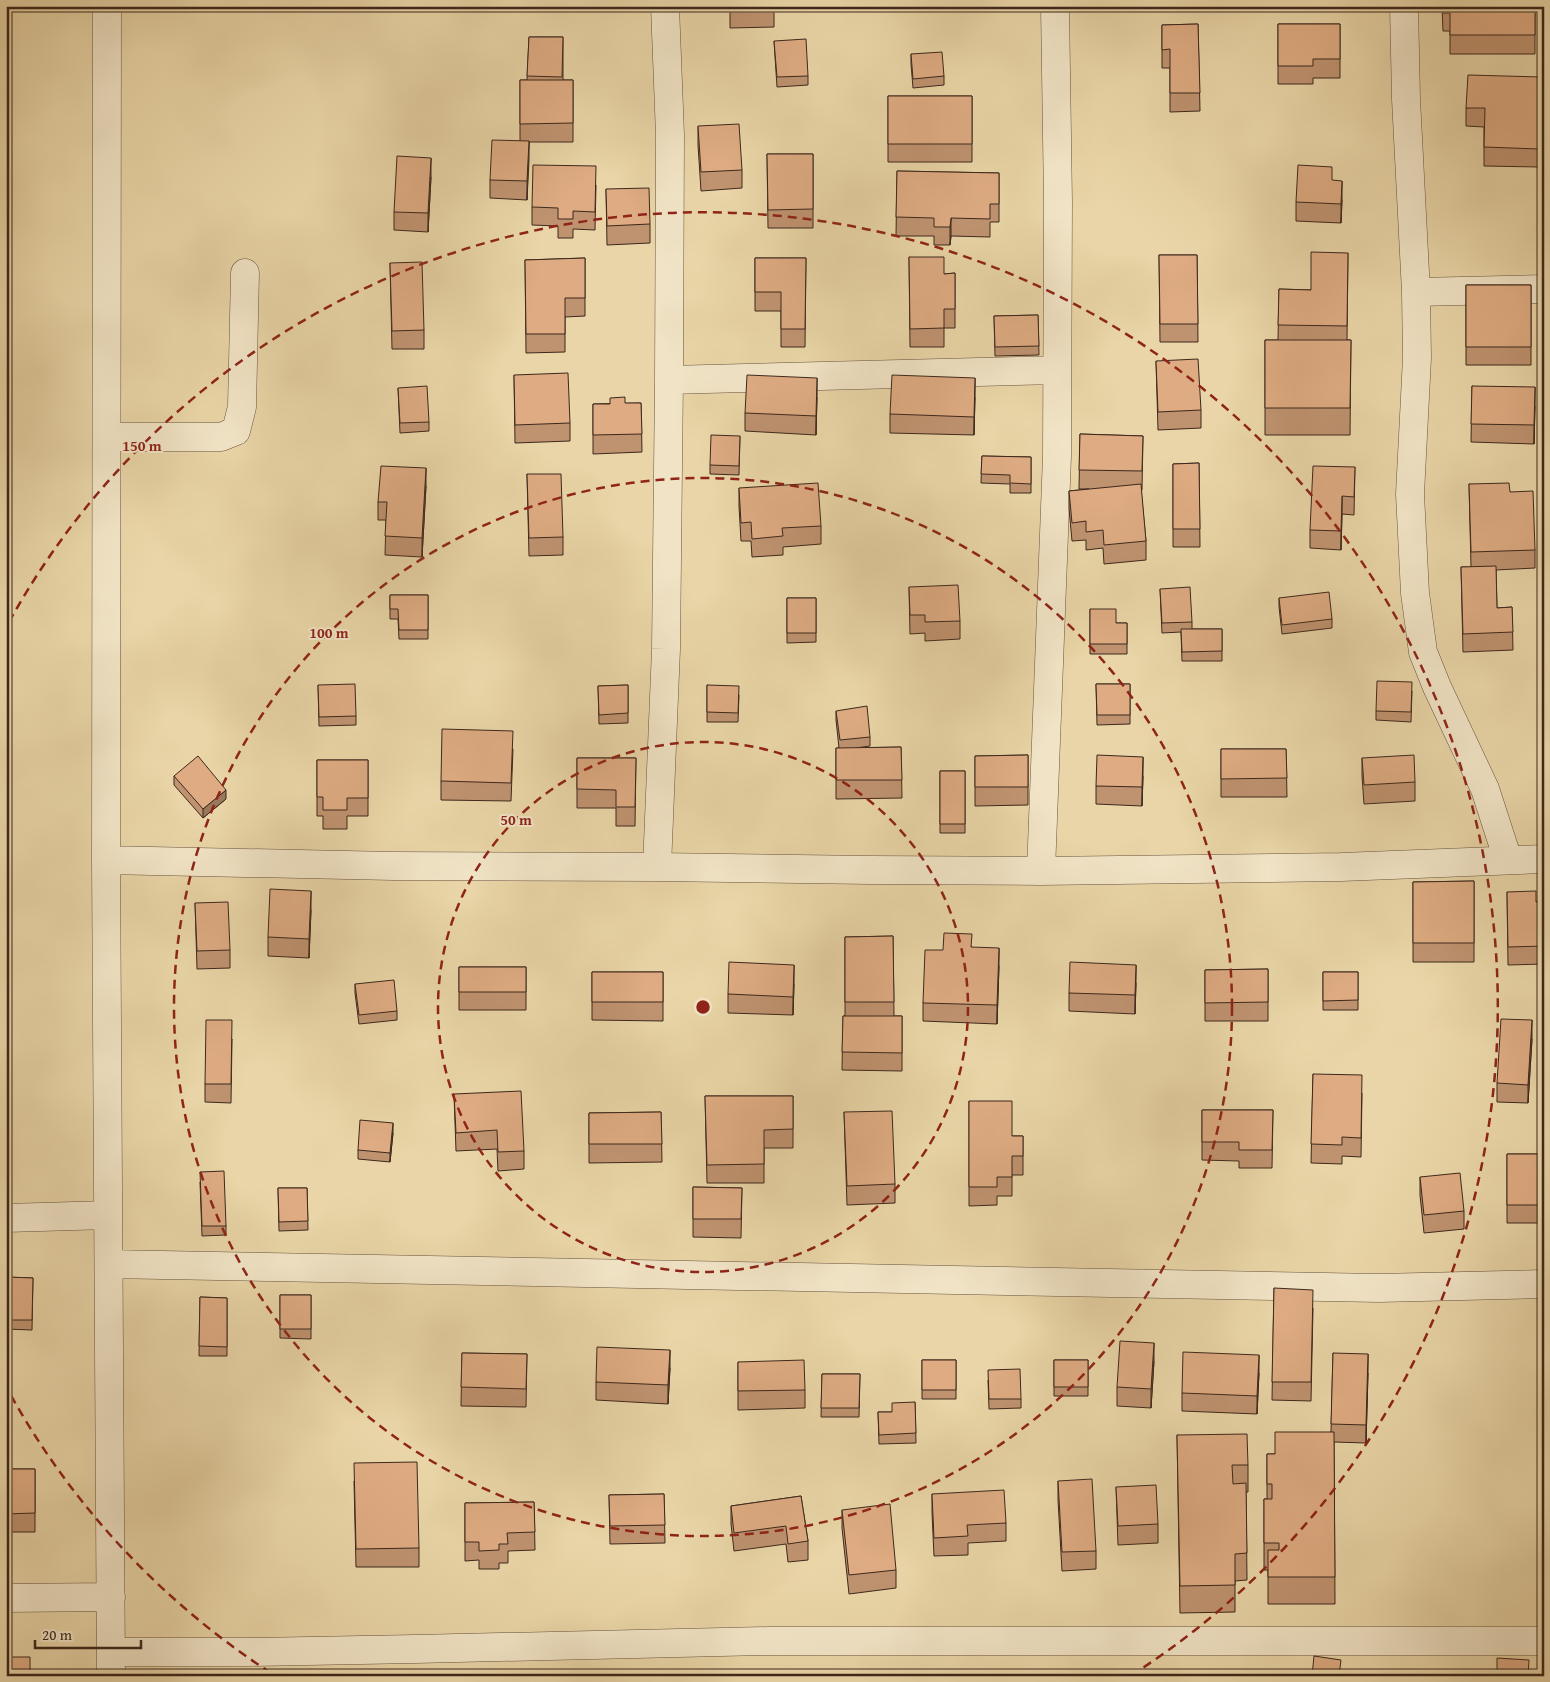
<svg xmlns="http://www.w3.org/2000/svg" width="1550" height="1682" font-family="'Gentium Book Plus',serif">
<rect width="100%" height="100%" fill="#e9d5a7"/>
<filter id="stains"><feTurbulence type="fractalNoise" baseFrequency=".004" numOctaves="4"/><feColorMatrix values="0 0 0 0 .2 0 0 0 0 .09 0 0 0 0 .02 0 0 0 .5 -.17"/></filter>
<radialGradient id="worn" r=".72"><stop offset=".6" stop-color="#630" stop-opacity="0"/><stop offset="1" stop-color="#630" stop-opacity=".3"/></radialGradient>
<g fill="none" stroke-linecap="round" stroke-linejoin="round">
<defs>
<path id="minor" d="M107,6L106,860L111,1676
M1404,6L1406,99L1416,292L1544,289
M1416,292L1417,358L1410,494L1415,593L1423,652L1437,687L1485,789L1508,860
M669,380L1057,370
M107,437H221L236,431L242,407L245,273
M106,860L393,866L657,867L869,870L1041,871L1341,867L1544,859
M657,867L666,649L669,380L670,135L665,6
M1041,871L1057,456L1058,202L1055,6
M6,1218L108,1215
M109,1264L1379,1288L1544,1284
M6,1598L111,1597
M111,1652H248L415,1649L769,1641H1544"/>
</defs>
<use href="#minor" stroke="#68533f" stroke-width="29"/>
<use href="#minor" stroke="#f1e4c6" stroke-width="28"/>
</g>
<path fill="#bf9370" stroke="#3d281c" d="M730,6H774V27L730,28Z
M1442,6H1535V54H1450V31H1443Z
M1198,24L1200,111L1170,112V68H1162V25Z
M1278,24H1340V78H1313V84H1278Z
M529,37H563V80H573V142H529L527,200L490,198V180L520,141V80H527Z
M774,41L808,76V85L777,87Z
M911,54L944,76V85L913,88L911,64Z
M888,96H972V162H888Z
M1541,96L1539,167L1484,166V127L1466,126V108Z
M698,126L742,170V188L701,191L698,145Z
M767,154H813V228H768Z
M897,171L999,173V222H990V237L951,236L950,245H934V236H896Z
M431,177L428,232L394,230V212Z
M1332,181L1342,200L1341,223L1296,221V202Z
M596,185L595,230L573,229V238H558V226L532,225V207Z
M606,189L650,224V243L607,245Z
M1348,253L1347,340H1351L1350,435H1265V340H1278L1279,289L1311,290Z
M1159,255H1197L1198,342H1160Z
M909,257L944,274L955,273V328H944V347H910Z
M585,258V316L565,317V352L526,353L525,260Z
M755,258H806L805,347H781V311H755Z
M390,263L424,330V349H392Z
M1466,285H1531V365H1466Z
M1038,315L1039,355L995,356L994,316Z
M1156,361L1201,410V428L1158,430Z
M514,375L570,423V441L515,443Z
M1472,386L1535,406L1534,444L1471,442Z
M398,388L429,422V431L400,433Z
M817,397L816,435L745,431V413Z
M975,397L974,435L890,433V414Z
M641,403L642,452L593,454V404Z
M1080,434L1143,436L1142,490H1141L1146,541V560L1104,564L1103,548L1086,550V540L1072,541L1069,509V491L1089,489H1079Z
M740,436L739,475L710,474V465Z
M982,456L1031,457V493H1010V484L981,483Z
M1199,463L1200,547H1173V464Z
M1355,467L1354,515L1342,514L1341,550L1310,548V530Z
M527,474L563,537V555L529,556Z
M1469,484L1510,492L1535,550V568L1496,570L1497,608L1512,607L1513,650L1463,652L1461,567H1471Z
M426,486L422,557L385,555L386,520H378V502Z
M739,488L821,526V544L783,547V555L752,557L751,541H741L739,506Z
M909,587L960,621V639L925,641V633L910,634Z
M1160,589L1192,622V629H1222V661H1182L1181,632L1162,633Z
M390,595H428V639H399L398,619H390Z
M787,598H816V642L787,643Z
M1279,598L1332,619V628L1282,634L1279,607Z
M1090,609L1116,623H1127V654H1090Z
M1096,684H1130V724L1097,725Z
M318,685L356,716V725L319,726Z
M628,685V723L599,724L598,686Z
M707,685L739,695L738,722H707Z
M1412,691L1411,722L1376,720V711Z
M836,711L870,737V746L856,748L901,747L902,798L836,799V748H839L836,720Z
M513,749L511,801L441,800V781Z
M1221,749H1286L1287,797H1221Z
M1028,755V805L975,806V756Z
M577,758H636L635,826H616V808H577Z
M1362,758L1415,782V801L1364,804L1362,776Z
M317,760H368V816H347V829H323V816H317Z
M940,771H965V833H940Z
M174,776L226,799L203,818L174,785Z
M1143,776L1142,806L1096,804V786Z
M1474,881V962H1413V882Z
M1507,892L1536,902L1544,901V964L1508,965Z
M195,903L230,950V968L197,969Z
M311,910L309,958L268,956V937Z
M893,936L894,1016H902V1071L842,1070L843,1016H845V937Z
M972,947L999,966L997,1024L923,1021V1003L943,950Z
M459,967H526V1010H459Z
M1268,969V1021H1205V970Z
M592,972H663V1021L592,1020Z
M1323,972H1358V1010H1323Z
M1136,983L1135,1014L1069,1011V993Z
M355,984L397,1011V1020L359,1024L355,993Z
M794,984L793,1015L728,1013V994Z
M232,1039L231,1103L205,1102V1084Z
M1532,1039L1528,1103L1497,1102V1083Z
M1313,1074L1362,1093L1361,1157L1342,1156V1164L1311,1163Z
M454,1094L524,1151V1169L498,1171L497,1149L456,1151Z
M705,1096H793V1148H764V1183H707Z
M969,1101L1012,1136H1023V1175H1012V1196H997V1205L969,1206Z
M1202,1110H1273L1272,1168H1239V1161L1202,1160Z
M661,1112L662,1162L589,1163V1113Z
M844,1112L895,1184V1203L847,1205Z
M393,1133L390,1162L358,1159V1150Z
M1507,1154H1538V1223H1507Z
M1420,1177L1464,1211V1229L1424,1233L1420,1195Z
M200,1182L226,1226V1235L202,1236Z
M693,1187L742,1188L741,1238L693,1237Z
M278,1188H307L308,1230L279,1231Z
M6,1277L33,1278L32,1330L6,1329Z
M1274,1288L1313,1308L1311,1401L1272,1400Z
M280,1295H311V1339L280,1338Z
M200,1297L227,1298V1356H199Z
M462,1353L527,1354L526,1407L461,1406Z
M1333,1353L1368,1373L1366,1443L1334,1442L1335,1604H1268V1570H1264V1499H1267V1454H1275L1331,1432Z
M922,1360H956V1399H922Z
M1054,1360H1088V1396H1054Z
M1154,1361L1151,1408L1117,1406V1387Z
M738,1362L805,1390V1408L738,1410Z
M670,1368L668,1404L596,1400V1382Z
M1259,1373L1257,1414L1182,1411V1393Z
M822,1374H860L859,1417H821Z
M988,1380L1021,1399V1408L989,1409Z
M915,1402L916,1443L879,1444L878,1412H892Z
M1177,1435L1248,1465V1492H1246L1247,1580L1235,1581V1612L1180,1613Z
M6,1469H35V1532H6Z
M354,1481L419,1548V1567H356Z
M1058,1481L1096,1551V1569L1062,1571L1058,1500Z
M1116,1487L1158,1524V1543L1118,1545Z
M664,1494L665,1543L610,1544L609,1495Z
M932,1494L1006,1523V1541L968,1543V1555L934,1556L932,1513Z
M801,1496L808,1541V1560L788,1562L786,1544L734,1551L731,1524V1506Z
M534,1502L535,1550L508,1551V1563H499V1569H479V1560L465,1561V1503Z
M842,1510L896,1570V1588L849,1594L842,1528Z"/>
<path fill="#9b785b" stroke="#3d281c" d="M1541,77V96L1539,167V149Z
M529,141V160L527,200V181Z
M431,158V177L428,232V213Z
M1342,181V200L1341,223V204Z
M951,218V236L950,245V227Z
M817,378V397L816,435V416Z
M975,378V397L974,435V417Z
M1535,387V406L1534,444V425Z
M426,468V486L422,557V538Z
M1342,496V514L1341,550V531Z
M1143,757V776L1142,806V787Z
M226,790V799L203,818V809Z
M311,891V910L309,958V939Z
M999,948V966L997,1024V1005Z
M794,965V984L793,1015V997Z
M1136,965V983L1135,1014V995Z
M1532,1020V1039L1528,1103V1085Z
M393,1123V1133L390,1162V1153Z
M1154,1343V1361L1151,1408V1389Z
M670,1350V1368L668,1404V1385Z
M1368,1354V1373L1366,1443V1425Z
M1259,1355V1373L1257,1414V1396Z"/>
<path fill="#deab82" stroke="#3d281c" d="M730,6H774V8L730,9Z
M1443,6H1535V35H1450V13H1443Z
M1198,24L1200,93H1170V49L1162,50V25Z
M1278,24H1340V59H1313V66H1278Z
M529,37H563L562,77L527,76Z
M806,39L808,76L777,77L774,41Z
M942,52L944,76L913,79L911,54Z
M1468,75L1541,77L1539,149L1484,147L1485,108H1466Z
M520,80H573V123L520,124Z
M888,96H972V144H888Z
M739,124L742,170L701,172L698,126Z
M492,140L529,141L527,181L490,180Z
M767,154H813V209L768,210Z
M397,156L431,158L428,213L394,212Z
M533,165L596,166L595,212L573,211V219H558V208L532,207Z
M1298,165L1332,167V180L1342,181L1341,204L1296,202Z
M897,171L999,173V204H990V219L951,218L950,227H934V218L896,217Z
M649,188L650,224L607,226L606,189Z
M1311,252L1348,253L1347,326L1278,325L1279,289L1311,290Z
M1159,255H1197L1198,324H1160Z
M909,257H944V274L955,273V309H944V328L910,329Z
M585,258V298H565V334H526L525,260Z
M755,258H806L805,329H781V292H755Z
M422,262L424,330L392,331L390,263Z
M1466,285H1531V347H1466Z
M1038,315L1039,346L995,347L994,316Z
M1265,340H1351L1350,408H1265Z
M1198,359L1201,410L1158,412L1156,361Z
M568,373L570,423L515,425L514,375Z
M747,375L817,378L816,416L745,413Z
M892,375L975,378L974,417L890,414Z
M427,386L429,422L400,423L398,388Z
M1472,386L1535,387L1534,425L1471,424Z
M625,397V403H641L642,434L593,435V404H610V398Z
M1080,434L1143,436L1142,471L1079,470Z
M711,435L740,436L739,466L710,465Z
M982,456L1031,457V484L1010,483V475L981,474Z
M1199,463L1200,529H1173V464Z
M381,466L426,468L422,538L385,536L387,502H378Z
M1313,466L1355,467L1354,497L1342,496L1341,531L1310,530Z
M527,474H561L563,537L529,538Z
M818,483L821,526L782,528L783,536L752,539L751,522L741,523L739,488Z
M1509,483L1510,492L1533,491L1535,550L1471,552L1469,484Z
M1141,484L1146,541L1104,545L1103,530L1086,532V521L1072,523L1069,491Z
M1496,566L1497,608L1512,607L1513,632L1463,634L1461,567Z
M958,585L960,621L925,622V615H910L909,587Z
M1190,587L1192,622L1162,623L1160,589Z
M1329,592L1332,619L1282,625L1279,598Z
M390,595H428V630H399L398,609H390Z
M787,598H816V633H787Z
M1090,609H1116V623H1127V644H1090Z
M1181,629H1222V651L1182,652Z
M1377,681L1412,682L1411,712L1376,711Z
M355,684L356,716L319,717L318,685Z
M1096,684H1130V715H1097Z
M628,685V713L599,715L598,686Z
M707,685L739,686L738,713L707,712Z
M867,706L870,737L840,740L836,711Z
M442,729L513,731L511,783L441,781Z
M901,747L902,780H836V748Z
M1221,749H1286L1287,778L1221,779Z
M1028,755V787H975V756Z
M1097,755L1143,757L1142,787L1096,786Z
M1414,755L1415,782L1364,785L1362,758Z
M198,756L226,790L203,809L174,776Z
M577,758H636L635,807H616V790L577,789Z
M317,760H368V798H347V810H323V797H317Z
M940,771H965V824H940Z
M1474,881V943H1413V882Z
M270,889L311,891L309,939L268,937Z
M1536,891V902L1544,901V946L1508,947L1507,892Z
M228,902L230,950L197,951L195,903Z
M944,933L972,934L971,947L999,948L997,1005L923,1003L925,950H943Z
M893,936L894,1002H845V937Z
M729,962L794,965L793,997L728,994Z
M1070,962L1136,965L1135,995L1069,993Z
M459,967H526V992H459Z
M1268,969V1002L1205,1003V970Z
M592,972H663V1002H592Z
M1323,972H1358V1000L1323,1001Z
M394,980L397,1011L359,1015L355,984Z
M843,1016H902V1053L842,1052Z
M1501,1019L1532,1020L1528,1085L1497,1083Z
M206,1020H232L231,1084H205Z
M1313,1074L1362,1075L1361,1138L1342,1137V1145L1311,1144Z
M521,1091L524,1151L498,1152L497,1130L456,1133L454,1094Z
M705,1096H793V1129L764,1130V1164L707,1165Z
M969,1101H1012V1136H1023V1156H1012V1177H997V1187H969Z
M1202,1110H1273L1272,1150H1239V1142H1202Z
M892,1111L895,1184L847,1186L844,1112Z
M661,1112L662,1144H589V1113Z
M360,1120L393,1123L390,1153L358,1150Z
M1507,1154H1538V1205H1507Z
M224,1171L226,1226H202L200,1172Z
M1460,1173L1464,1211L1424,1215L1420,1177Z
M693,1187L742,1188L741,1219H693Z
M278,1188H307L308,1221L279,1222Z
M6,1277L33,1278L32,1320H6Z
M1274,1288L1313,1290L1311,1382H1272Z
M280,1295H311V1329H280Z
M200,1297L227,1298V1347L199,1346Z
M1120,1341L1154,1343L1151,1389L1117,1387Z
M597,1347L670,1350L668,1385L596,1382Z
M1183,1352L1259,1355L1257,1396L1182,1393Z
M462,1353L527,1354L526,1389L461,1387Z
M1333,1353L1368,1354L1366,1425L1331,1424Z
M804,1360L805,1390L738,1391V1362Z
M922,1360H956V1390H922Z
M1054,1360H1088V1387H1054Z
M1020,1369L1021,1399H989L988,1370Z
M822,1374H860L859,1408H821Z
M915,1402L916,1433L879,1435L878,1412H892V1403Z
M1275,1432H1334L1335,1577H1268V1550H1279V1543H1264V1499H1272V1484H1267V1454H1275Z
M1247,1434L1248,1465H1232L1233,1484L1246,1483L1247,1553L1235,1554V1585L1180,1586L1177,1435Z
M417,1462L419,1548L356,1549L354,1463Z
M6,1469H35V1513L6,1514Z
M1092,1479L1096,1551L1062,1552L1058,1481Z
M1156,1485L1158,1524L1118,1526L1116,1487Z
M1004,1490L1006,1523L967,1525L968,1536L934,1538L932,1494Z
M664,1494L665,1525L610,1526L609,1495Z
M801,1496L808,1541L788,1544L786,1526L734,1533L731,1506Z
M534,1502L535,1532L507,1533L508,1544H499V1550L479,1551V1542H465V1503Z
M890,1504L896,1570L849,1575L842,1510Z
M1314,1656L1341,1660L1339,1676H1312Z
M6,1657H30V1676H6Z
M1497,1658L1529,1660L1528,1676H1497Z"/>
<g fill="none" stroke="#8f2418" stroke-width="2.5" stroke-dasharray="9 6">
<circle cx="703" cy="1007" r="265"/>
<circle cx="703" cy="1007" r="529"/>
<path d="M271 1673A794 794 0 0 1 9 1392M9 622A794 794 0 1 1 1135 1673"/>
</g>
<circle cx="703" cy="1007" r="8" fill="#8f2418" stroke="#f1e4c6" stroke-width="2.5"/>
<g font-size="15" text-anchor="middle" font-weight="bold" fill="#8f2418" stroke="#f1e4c6" stroke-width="4" stroke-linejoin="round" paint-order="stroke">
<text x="142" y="451">150 m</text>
<text x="329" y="638">100 m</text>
<text x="516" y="825">50 m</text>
</g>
<rect width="1550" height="1682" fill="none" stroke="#e9d5a7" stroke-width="25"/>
<rect x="8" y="8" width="1535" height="1667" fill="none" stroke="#3d281c" stroke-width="2.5"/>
<rect x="12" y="12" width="1525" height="1657" fill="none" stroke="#3d281c"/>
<path d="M35 1640v8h106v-8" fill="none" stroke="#3d281c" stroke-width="2.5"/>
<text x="42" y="1640" font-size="15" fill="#3d281c" stroke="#f1e4c6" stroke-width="4" paint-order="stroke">20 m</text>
<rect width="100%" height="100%" filter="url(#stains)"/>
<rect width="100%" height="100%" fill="url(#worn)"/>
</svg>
